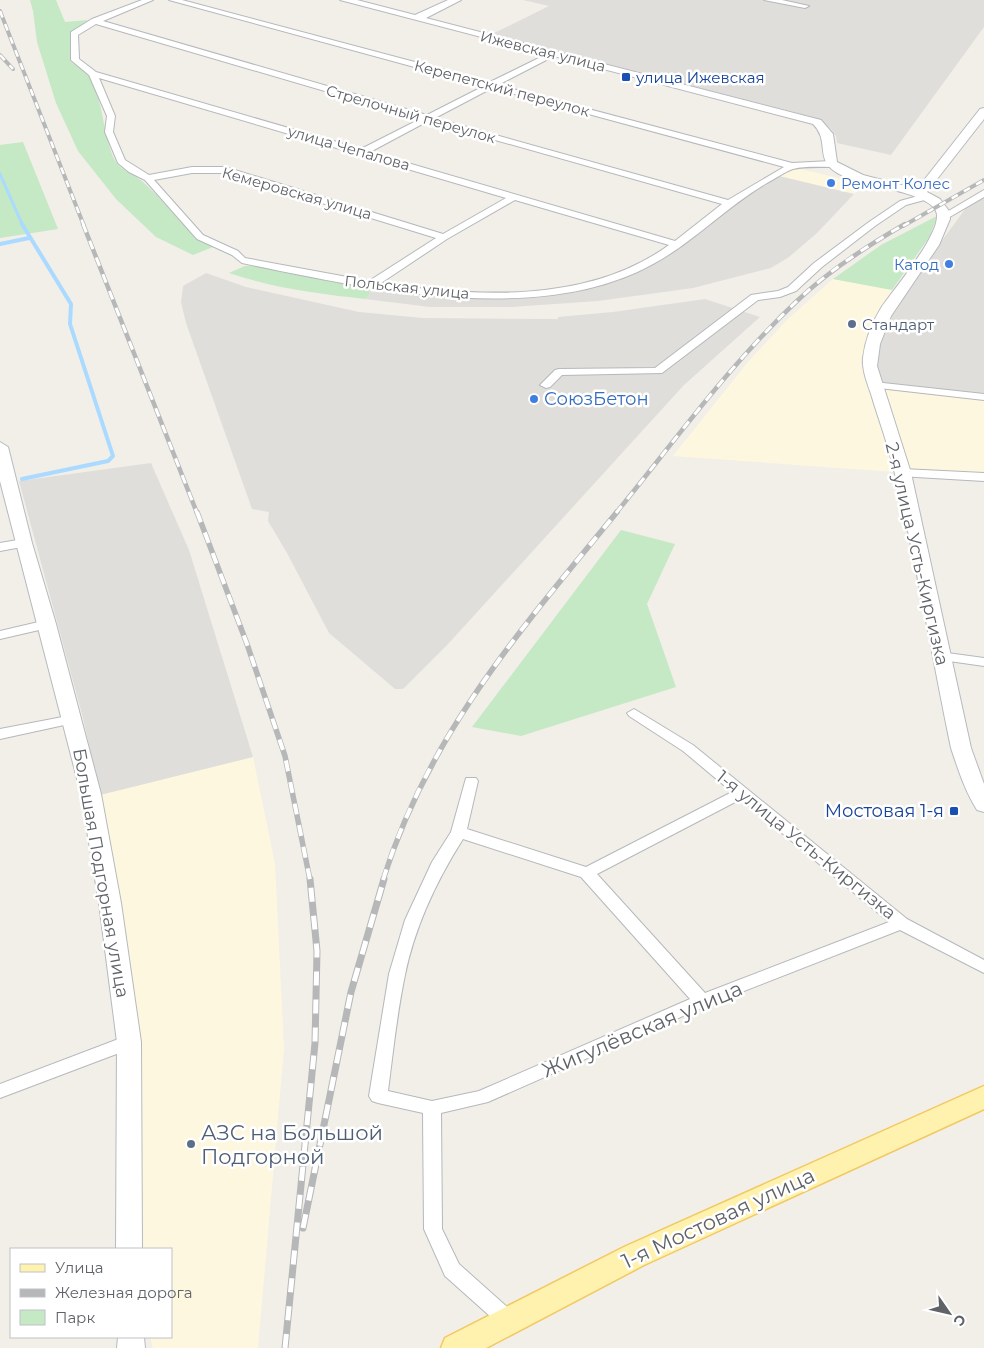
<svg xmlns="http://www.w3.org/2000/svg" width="984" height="1348" font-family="Montserrat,sans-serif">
<rect width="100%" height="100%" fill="#f1efe8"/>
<path fill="#fef7e0" d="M792,167L863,184L854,194L779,176Z
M833,279L892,290L865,346L861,363L896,472L673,456L748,362L787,320Z
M882,389L984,400V475L911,472Z
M253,757L275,864L284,1048L258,1348H153L150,1337H171V1249H139L100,795Z"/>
<path fill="#e0deda" d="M523,0H984V27L891,155L837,143L836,136L830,128L821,121L794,112L490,35L549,6Z
M779,176L854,194L817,233L789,257L771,268L693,288L598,301L512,307H430L365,299L370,294L368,288L433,294L514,297L575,291L618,281L653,264L734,204Z
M984,198V394L879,382L874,365L877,348L898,300L966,208Z
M206,273L246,287L359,312L423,318L558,319V317L613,312L705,299L760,317L684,385L449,643L403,689H395L329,633L287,553L268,521L269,512L252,509L186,323L181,302L183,286Z
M151,463L189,550L253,757L100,795L83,718L19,481Z"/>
<path fill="#c5e8c5" d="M30,0H56L65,22L88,20L70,33V61C75,65 84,70 88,75C104,100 102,132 114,159C119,170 135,174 143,182C168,204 184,231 213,247L193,255L156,237L116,199L78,151L56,103L37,42L33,11Z
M23,142L58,229L0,238V145Z
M937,216L930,236L892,290L833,279L881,245Z
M245,266H257L368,288L370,294L365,299C318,294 273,288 229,273Z
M621,530L675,544L647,604L676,687L521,736L472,727Z"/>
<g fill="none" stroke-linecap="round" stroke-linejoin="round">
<path stroke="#aadaff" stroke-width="3" d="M0,174L23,226"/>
<path stroke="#aadaff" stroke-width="4" d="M22,224L71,304L70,324L113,456L108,461L22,479
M0,244L29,238"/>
<defs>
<path id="street" d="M142,0H153L103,21L427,115L484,86L169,0H182L490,82L553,51L557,53L556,55L498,85L792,163L831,161L836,164L831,167C819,167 804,166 793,169C784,172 775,179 767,183C726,207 694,242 653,264C538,328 364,288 242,263L232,255L197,239L145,180L129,172L118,163L105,132L107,116L89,75L71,60V32L92,19ZM96,24L420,119L361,149L96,72L79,59L78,35ZM99,78L506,198L443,234L225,167H192L149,175L125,160L113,132L115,116ZM492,88L784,167L728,200L435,118ZM428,121L722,204L675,241L370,152ZM192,173H224L436,238L369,281L245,258L238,251L203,235L154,180ZM515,200L669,245C588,304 475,297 381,283L447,239Z
M764,0H782L809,6L805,8Z
M984,190V197L948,218L940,216Z
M925,194L930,197L928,199L906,205L875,226L822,267L796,291L780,297L758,300L662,373L562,375L550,387L546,388L540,385L555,370L559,369L655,368L751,295L778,291L788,287L814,263L869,222L900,201Z
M874,382L984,394V400L870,387L868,385Z
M903,469L984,473V481L899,476L897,473L899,470Z
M23,539L27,540L29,543L27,546L0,551V543Z
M47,620L52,621L54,624L52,627L0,639V631Z
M940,652L984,658V666L935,659L933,656Z
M634,709L693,745L907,919L984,960V973L900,930L708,1005L488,1102L441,1113L442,1229L459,1264L515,1314L518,1320L515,1326L508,1329L501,1326L445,1276L424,1229L423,1113L378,1103L372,1101L369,1096L389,974L405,920L432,862L451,832L466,778H476L478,781L467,829L586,867L732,792L683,751L629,716L627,713ZM741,799L889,922L705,993L597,874ZM463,839L581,877L690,999L479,1091L432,1101L388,1091C393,1052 397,1013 405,975C415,926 437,880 463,839Z
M73,715L80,719L78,722L0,739V729Z
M129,1035L135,1037L138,1042L135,1047L0,1098V1084Z"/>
<path id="secondary" d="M340,0H357L415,15L448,0H461L426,18L821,120L833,134L837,162L863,175L917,189L980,109L984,108V119L927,192L940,199L949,211L950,219L939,245L891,316L880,344L877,366L911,473L971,748L984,784V812L977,810C965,791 958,769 951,748C932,657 917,564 895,474C889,447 879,421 871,394C867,382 862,370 863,358C865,340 872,323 881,308C892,291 945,230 936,211C927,191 860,186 839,174C813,160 831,142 813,124Z
M0,442L8,447L32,543L56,624L101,794L121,903L141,1042L142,1249H116L117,1042L99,903L81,794L0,481Z
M118,1337H144L145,1348H117Z"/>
<path id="primary" d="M984,1086V1109L644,1265L486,1348H441L445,1338L624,1247Z"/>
</defs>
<use href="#street" stroke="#b5b8bc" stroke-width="2"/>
<use href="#secondary" stroke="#b6babf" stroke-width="2"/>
<use href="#primary" stroke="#f2c960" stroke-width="3"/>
<use href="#street" fill="#fff" fill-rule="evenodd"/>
<use href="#secondary" fill="#fff" fill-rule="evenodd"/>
<use href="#primary" fill="#fff2af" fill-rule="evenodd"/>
<defs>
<path id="rail-far3" d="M0,11L84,226
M0,55L13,69
M903,226L984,180"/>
<path id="rail-far2" d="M83,224L197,513
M616,513C674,442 729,365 797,301C828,271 867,246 905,224"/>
<path id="rail-far1" d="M197,512L247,644L285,756L310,880
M383,880C429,733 522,628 617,512"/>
<path id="rail" d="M303,1228L351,992L384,879
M285,1348L315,1043L317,951L310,879"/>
</defs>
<use href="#rail-far3" stroke="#b6b7b8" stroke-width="4"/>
<use href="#rail-far2" stroke="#b6b7b8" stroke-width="4.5"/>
<use href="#rail-far1" stroke="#b6b7b8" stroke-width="5.5"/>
<use href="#rail" stroke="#b6b7b8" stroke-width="7"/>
<use href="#rail-far3" stroke="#fff" stroke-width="2.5" stroke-dasharray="7" stroke-linecap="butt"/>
<use href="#rail-far2" stroke="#fff" stroke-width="3" stroke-dasharray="9" stroke-linecap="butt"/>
<use href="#rail-far1" stroke="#fff" stroke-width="4" stroke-dasharray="11" stroke-linecap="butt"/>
<use href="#rail" stroke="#fff" stroke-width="5" stroke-dasharray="14" stroke-linecap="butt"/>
</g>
<g fill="#1a4fb4" stroke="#fff" stroke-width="2">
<rect x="621" y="72" width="10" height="10" rx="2.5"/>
<rect x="949" y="806" width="10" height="10" rx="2.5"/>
</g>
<g fill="#3f7fe0" stroke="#fff" stroke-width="2">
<circle cx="831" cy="183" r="5"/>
<circle cx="949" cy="264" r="5"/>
<circle cx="534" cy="399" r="5"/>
</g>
<g fill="#5c6f8a" stroke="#fff" stroke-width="2">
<circle cx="852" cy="324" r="5"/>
<circle cx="191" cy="1144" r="5"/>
</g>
<g text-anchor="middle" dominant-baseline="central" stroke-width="5" stroke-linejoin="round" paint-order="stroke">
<g font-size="15" fill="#5f6368" stroke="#fff">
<text transform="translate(543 51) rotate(14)">Ижевская улица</text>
<text transform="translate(502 88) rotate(15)">Керепетский переулок</text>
<text transform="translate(411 114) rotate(16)">Стрелочный переулок</text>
<text transform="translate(349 148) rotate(16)">улица Чепалова</text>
<text transform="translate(297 193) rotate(16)">Кемеровская улица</text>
<text transform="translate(407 287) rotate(6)">Польская улица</text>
</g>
<g font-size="15" fill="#164399" stroke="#fff" text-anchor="start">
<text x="636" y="77">улица Ижевская</text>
</g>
<g font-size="15" fill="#366cbe" stroke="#fff" text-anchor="start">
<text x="841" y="183">Ремонт Колес</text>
<text x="939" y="264" text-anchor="end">Катод</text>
</g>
<g font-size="15" fill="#4e5e75" stroke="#fff" text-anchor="start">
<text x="862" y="324">Стандарт</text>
</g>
<g font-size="18" fill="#366cbe" stroke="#fff" text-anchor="start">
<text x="544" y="399">СоюзБетон</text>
</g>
<g font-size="18" fill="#5f6368" stroke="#fff">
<text transform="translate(917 554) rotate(77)">2-я улица Усть-Киргизка</text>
<text transform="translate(806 845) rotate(39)">1-я улица Усть-Киргизка</text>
<text transform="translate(101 873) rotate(80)">Большая Подгорная улица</text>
</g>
<g font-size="18" fill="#164399" stroke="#fff" text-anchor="end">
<text x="944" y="811">Мостовая 1-я</text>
</g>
<g font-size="21" fill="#5f6368" stroke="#fff">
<text transform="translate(642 1029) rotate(-23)">Жигулёвская улица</text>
<text transform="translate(718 1218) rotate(-25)">1-я Мостовая улица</text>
</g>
<g font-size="21" fill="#4e5e75" stroke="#fff" text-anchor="start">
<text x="201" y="1132">АЗС на Большой<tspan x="201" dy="24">Подгорной</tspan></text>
</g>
</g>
<rect x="10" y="1248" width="162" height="90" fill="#ffffff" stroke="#bfc1c3"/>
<rect x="20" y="1264" width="25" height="8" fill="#fff2af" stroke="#bfc1c3"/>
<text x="55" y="1273" font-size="15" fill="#5f6368">Улица</text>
<rect x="20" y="1289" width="25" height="8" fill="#b6b7b8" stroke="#bfc1c3"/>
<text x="55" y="1298" font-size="15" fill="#5f6368">Железная дорога</text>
<rect x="20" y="1310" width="25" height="15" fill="#c5e8c5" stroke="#bfc1c3"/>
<text x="55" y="1323" font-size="15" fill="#5f6368">Парк</text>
<g transform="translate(949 1313) rotate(124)" stroke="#ffffff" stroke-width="4" paint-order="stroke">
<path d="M0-4L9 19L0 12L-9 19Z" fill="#5f6368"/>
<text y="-8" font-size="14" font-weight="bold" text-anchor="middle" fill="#5f6368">С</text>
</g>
</svg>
